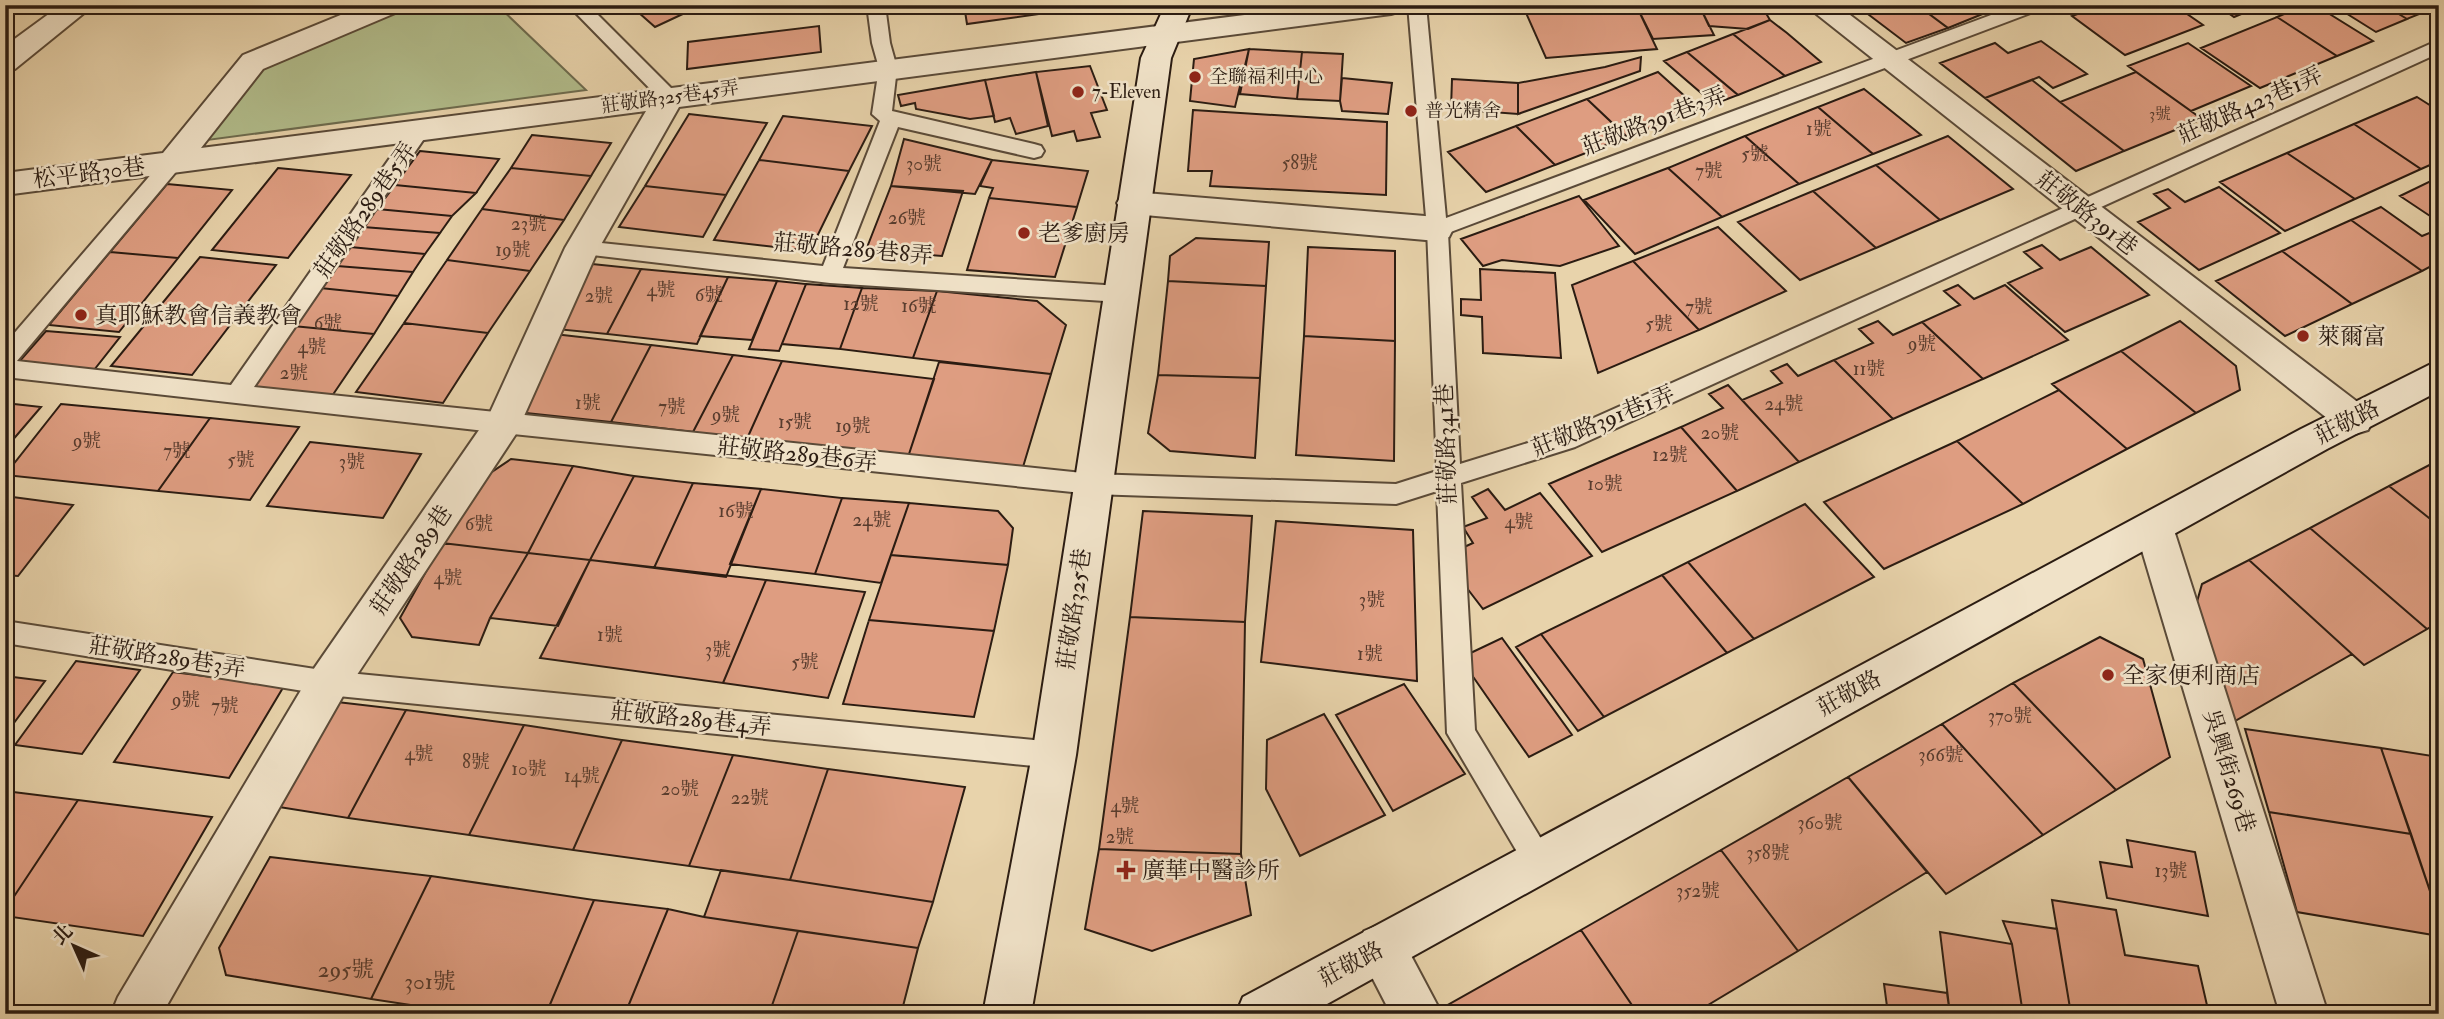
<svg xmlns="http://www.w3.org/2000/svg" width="2444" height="1019" font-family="'IM FELL Double Pica','Noto Serif TC',serif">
<rect width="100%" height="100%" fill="#e8d3ab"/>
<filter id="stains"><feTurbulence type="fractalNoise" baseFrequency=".00286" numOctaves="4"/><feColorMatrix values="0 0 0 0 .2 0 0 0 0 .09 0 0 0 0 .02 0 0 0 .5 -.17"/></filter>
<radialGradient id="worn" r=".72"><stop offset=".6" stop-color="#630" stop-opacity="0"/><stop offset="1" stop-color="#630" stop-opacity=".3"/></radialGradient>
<path fill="#b2bd8c" stroke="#6e6c4f" stroke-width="2" d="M403,5H497L586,90L185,143L260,66Z"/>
<path fill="#de9d81" stroke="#2b1c12" stroke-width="2" d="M630,5H702L655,27Z
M964,5H1082V8L967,24Z
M1620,5H1636L1657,49L1546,58L1526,13Z
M1636,5H1699L1714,35L1653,39Z
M1699,5H1761L1770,20L1748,29L1709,26Z
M1856,5H1917L1948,28L1906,43Z
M1917,5H1981L1990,11L1948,28Z
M2102,5H2174L2203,25L2125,55L2072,16Z
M2217,5H2263L2234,17Z
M2306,5H2315L2373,41L2337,56L2277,17Z
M2333,5H2384L2407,19L2376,32Z
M2384,5H2439V6L2407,19Z
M2277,17L2337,56L2260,88L2201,48Z
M1770,20L1787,33L1821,62L1785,76L1733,34Z
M819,26L821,52L687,69L688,42Z
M1733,34L1785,76L1738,95L1687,52Z
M2041,41L2087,74L2053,88L2039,77L1985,98L1940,63L1995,43L2008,53Z
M2188,43L2251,86L2191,111L2128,66Z
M1249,49L1235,107L1190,101L1194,59Z
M1249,49L1302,52L1297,99L1240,94Z
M1302,52L1343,54L1340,101L1297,99Z
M1687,52L1738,95L1714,104L1664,61Z
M1641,57L1640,71L1518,114V83L1605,67Z
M1090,66L1107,110L1091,113L1100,137L1077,141L1074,131L1052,136L1036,72Z
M1036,72L1048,126L1016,134L1010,118L995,122L985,80Z
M1658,72L1699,109L1627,137L1587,99Z
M2136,72L2202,119L2124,151L2060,102Z
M1342,78L1392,83L1388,114L1342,111L1340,101Z
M1452,79L1518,83V114L1451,109Z
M985,80L994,116L970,119L916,109L915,103L901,106L898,95Z
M2032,80L2060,102L2124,151L2076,171L1985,98Z
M1864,89L1921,135L1873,154L1818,107Z
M2417,97L2439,111V161L2421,169L2354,124Z
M1587,99L1627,137L1555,165L1516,126Z
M1818,107L1873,154L1799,184L1745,136Z
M1193,110L1387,122L1386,195L1210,186L1212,171H1188Z
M689,114L767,123L726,195L645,186Z
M783,116L872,126L849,171L759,160Z
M2354,124L2421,169L2355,199L2287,153Z
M1516,126L1555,165L1486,192L1448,152Z
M532,135L611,143L591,176L511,168Z
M1745,136L1799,184L1722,217L1668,168Z
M1948,136L2013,189L1940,220L1876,165Z
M904,139L992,160L975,194L891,186Z
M420,151L499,159L476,193L395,185Z
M2287,153L2355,199L2285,231L2220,182Z
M759,160L849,171L810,251L714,240Z
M992,160L1088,171L1077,207L989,198L993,188L980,186Z
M1876,165L1940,220L1876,248L1813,191Z
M278,168L351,175L288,258L212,250Z
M511,168L591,176L564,220L482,209Z
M1668,168L1722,217L1635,254L1584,200Z
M2439,177V222L2400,196Z
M167,184L232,190L178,258L110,252Z
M395,185L476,193L452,216L377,209Z
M645,186L726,195L703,237L619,227Z
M891,186L963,191L942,256L866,250Z
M2219,187L2280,233L2199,270L2138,222L2170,208L2154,194L2168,189L2185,202Z
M1813,191L1876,248L1800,280L1738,222Z
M1579,196L1619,246L1560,266L1502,260L1483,266L1461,239Z
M989,198L1077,207L1055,277L967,270Z
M2381,207L2422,236L2434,231L2439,234V262L2422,271L2351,220Z
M377,209L452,216L440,233L363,227Z
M482,209L564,220L530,271L447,260Z
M2351,220L2422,271L2352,304L2282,251Z
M363,227L440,233L425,254L350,247Z
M1718,227L1786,291L1699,330L1633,261Z
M1196,238L1269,242L1266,286L1168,281L1170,256Z
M2042,245L2060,260L2091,247L2149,295L2065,332L2008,283L2042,268L2024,252Z
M350,247L425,254L413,272L337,266Z
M1308,247L1395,251V341L1304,336Z
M2282,251L2352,304L2285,336L2216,281Z
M110,252L178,258L119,332L49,325Z
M200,257L276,265L192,375L111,366Z
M447,260L530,271L488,333L404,323Z
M1633,261L1699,330L1598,373L1572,285Z
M592,264L641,269L607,334L556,329Z
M337,266L413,272L398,296L320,288Z
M641,269L728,277L697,344L607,334Z
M1480,269L1555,273L1561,358L1483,353L1482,317L1461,315V299L1481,300Z
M728,277L777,281L752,340L700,336Z
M777,281L806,284L779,351L749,349Z
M1168,281L1266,286L1260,378L1158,375Z
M806,284L862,288L840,349L782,344Z
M1958,285L1974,299L2005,285L2068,340L1983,379L1922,322L1960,305L1944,291Z
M320,288L398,296L374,334L293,326Z
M862,288L937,291L913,358L840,349Z
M937,291L1037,301L1066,325L1051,374L913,358Z
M1878,321L1893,335L1922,322L1983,379L1893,419L1834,360L1873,343L1859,329Z
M2180,321L2236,366L2240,390L2196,413L2121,351Z
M404,323L488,333L443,403L356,392Z
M293,326L374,334L332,396L248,386Z
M46,331L120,337L94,370L18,363Z
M554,334L651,345L611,422L526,413L520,394Z
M1304,336L1395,341L1394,461L1296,455Z
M651,345L733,355L693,432L611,422Z
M2121,351L2196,413L2127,449L2052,384Z
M733,355L782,361L746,441L693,432Z
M1834,360L1893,419L1799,462L1742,400L1782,383L1771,371L1787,364L1798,376Z
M782,361L934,379L908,457L746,441Z
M939,362L1051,374L1023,467L908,457Z
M1158,375L1260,378L1255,458L1170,451L1148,433Z
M1728,385L1799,462L1737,491L1681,427L1723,408L1709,394Z
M2059,390L2127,449L2023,504L1957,441Z
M5,403L41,407L5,449Z
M61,404L210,418L158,491L5,475Z
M210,418L299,427L250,500L158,491Z
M1681,427L1737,491L1602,552L1549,484Z
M1957,441L2023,504L1884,569L1824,502Z
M310,442L421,454L383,518L267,506Z
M511,459L573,466L528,553L442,543L477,482Z
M2439,460V526L2389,486Z
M573,466L634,476L590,560L528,553Z
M634,476L693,483L654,568L590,560Z
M693,483L761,489L726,577L654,568Z
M2389,486L2439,526V622L2427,629L2310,528Z
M761,489L842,498L815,574L730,564Z
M1488,489L1505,510L1540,493L1592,556L1483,609L1463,583L1462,548L1473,543L1463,527L1487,518L1472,497Z
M5,496L73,505L18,576L5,575Z
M842,498L909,503L881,583L815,574Z
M909,503L998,511L1013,528L1008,565L891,555Z
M1805,504L1874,577L1754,639L1688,562Z
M1143,511L1252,516L1245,622L1130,617Z
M1276,521L1413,530L1417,681L1261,662Z
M2310,528L2427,629L2364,665L2249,560Z
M442,543L528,553L490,618L479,645L412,637L400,618Z
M528,553L590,560L558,626L490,618Z
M891,555L1008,565L994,631L869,620Z
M590,560L766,580L723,683L540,658Z
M2249,560L2352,654L2235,721L2193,616L2202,584Z
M1688,562L1754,639L1727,653L1662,575Z
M1662,575L1727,653L1604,717L1541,634Z
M766,580L865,592L828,698L723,683Z
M1130,617L1245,622L1241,854L1099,849Z
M869,620L994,631L974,717L843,704Z
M1541,634L1604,717L1578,731L1516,647Z
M2100,637L2143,659L2170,757L2116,790L2013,683Z
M1502,638L1572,735L1529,757L1460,658Z
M76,661L140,670L82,754L15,745Z
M173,672L284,686L229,778L114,762Z
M5,676L45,681L5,735Z
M2013,683L2116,790L2043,835L1942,724Z
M1404,684L1465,774L1393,811L1336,715Z
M337,702L406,710L348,818L279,807Z
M406,710L524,725L469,835L348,818Z
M1324,714L1385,815L1300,856L1266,789L1267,740Z
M1942,724L2043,835L1946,894L1848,777Z
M524,725L622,740L573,850L469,835Z
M2245,729L2381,748L2411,834L2269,812Z
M622,740L733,755L689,866L573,850Z
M2381,748L2439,757V898L2432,897Z
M733,755L828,769L790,880L689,866Z
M828,769L965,787L933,902L790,880Z
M1848,777L1927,872L1798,951L1721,850Z
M5,791L78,800L5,910Z
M78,800L212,817L143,936L5,916V910Z
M2269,812L2411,834L2439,918V936L2297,912Z
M2127,840L2195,852L2208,916L2107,898L2100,862L2132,867Z
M1099,849L1241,854L1251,915L1152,951L1085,929Z
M1721,850L1798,951L1693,1014H1638L1581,930Z
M270,857L431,876L371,999L226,975L219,948Z
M721,870L790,880L933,902L918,948L704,917Z
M431,876L594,900L546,1014H470L371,999Z
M594,900L668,909L625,1014H546Z
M2052,900L2116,910L2125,955L2198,966L2209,1014H2071Z
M668,909L704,917L798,931L769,1014H625Z
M2003,921L2057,929L2071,1014H2023L2012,944Z
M1581,930L1638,1014H1444L1446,1006Z
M798,931L918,948L901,1014H769Z
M1940,932L2012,944L2023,1014H1950Z
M1884,984L1947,993L1950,1014H1888Z"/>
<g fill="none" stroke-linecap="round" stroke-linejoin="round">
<defs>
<path id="lane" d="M568,5H588L676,93L679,97L676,101H662Z
M867,5H885L890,43L897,68L892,111L1034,144L1041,146L1044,151L1041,156L1034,158L898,127L843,268L1120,286L1128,288L1131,294L1128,300L1120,302L830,283L575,253L571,248L575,243L582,241L823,266L880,121L872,114L879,68L872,43Z
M1408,5H1426L1446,218L2018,5H2044L2041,9L1448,233L1460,464L1560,433L2439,40V53L1575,447L1461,483L1475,730L1549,852L1553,862L1549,872L1539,876L1529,872L1447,733L1437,491L1396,504L1092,494L503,433L5,377V344L166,157H180L183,162L180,167L17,361L231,385L413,125H427L430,130L254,387L1092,474L1396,484L1437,471L1427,229Z
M5,621L328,671L1054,742L1064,746L1068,755L1064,764L1054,768L328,695L5,643Z"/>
<path id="street" d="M61,5H94L15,69L5,71V46Z
M365,5H404L400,11L263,69L201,148L1322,5H1405L1401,11L1391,14L679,107L599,248L516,434L343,696L162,1014H111L118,997L313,670L488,417L565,248L646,111L5,195V173L163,153L243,55Z
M1805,5H1837L2368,410L2373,420L2368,430L2355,434L2342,430Z
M1133,192L1437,217L1449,221L1453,229L1449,237L1437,241L1133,214L1122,211L1117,203L1122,195Z
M2154,511L2168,516L2173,527L2328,1014H2280L2135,527L2140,516Z
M1381,924L1398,931L1442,1014H1391L1357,948L1364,931Z"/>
<path id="secondary" d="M1159,5H1187L1189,14L1171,58L1076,755L1031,1014H983L1032,755L1141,58L1161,14Z
M2439,360V391L2327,449L1309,1014H1236L1243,997L2301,429Z"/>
</defs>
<use href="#lane" stroke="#5a4a38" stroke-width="4"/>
<use href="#street" stroke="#5a4a38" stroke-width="4"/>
<use href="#secondary" stroke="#2b1c12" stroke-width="4"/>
<use href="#lane" fill="#f0e2c8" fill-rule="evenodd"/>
<use href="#street" fill="#f0e2c8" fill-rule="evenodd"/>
<use href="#secondary" fill="#f0e2c8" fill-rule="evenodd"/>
</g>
<g fill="#8f2418" stroke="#f0e2c8" stroke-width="2.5">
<circle cx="1195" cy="77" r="7"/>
<circle cx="1078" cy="92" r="7"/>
<circle cx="1411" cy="111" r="7"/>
<circle cx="1024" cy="233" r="7"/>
<circle cx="81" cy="315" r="7"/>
<circle cx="2303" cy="336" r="7"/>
<circle cx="2108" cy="675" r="7"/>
<path d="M1122.5 859.5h7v7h7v7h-7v7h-7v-7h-7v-7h7z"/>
</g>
<g text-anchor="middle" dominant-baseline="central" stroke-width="5" stroke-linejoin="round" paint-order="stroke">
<g font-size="16" fill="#583c2e">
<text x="2160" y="114">3號</text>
</g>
<g font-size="19" fill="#2b1c12" stroke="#f0e2c8" text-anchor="start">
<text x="1209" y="77">全聯福利中心</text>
<text x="1092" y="92">7-Eleven</text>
<text x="1425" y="111">普光精舍</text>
</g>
<g font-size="19" fill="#2b1c12" stroke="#f0e2c8">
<text transform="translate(670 97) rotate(-8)">莊敬路325巷45弄</text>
</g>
<g font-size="19" fill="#583c2e">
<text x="1819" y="129">1號</text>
<text x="1755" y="154">5號</text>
<text x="1300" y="163">58號</text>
<text x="924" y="164">30號</text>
<text x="1709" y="171">7號</text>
<text x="907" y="218">26號</text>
<text x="529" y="224">23號</text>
<text x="513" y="250">19號</text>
<text x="661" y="290">4號</text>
<text x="709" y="295">6號</text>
<text x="599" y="296">2號</text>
<text x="861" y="304">12號</text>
<text x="919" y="306">16號</text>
<text x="1699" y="307">7號</text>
<text x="328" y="323">6號</text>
<text x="1659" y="324">5號</text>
<text x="1922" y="344">9號</text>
<text x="312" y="347">4號</text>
<text x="1869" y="369">11號</text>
<text x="294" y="373">2號</text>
<text x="588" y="403">1號</text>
<text x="1784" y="404">24號</text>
<text x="672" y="407">7號</text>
<text x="726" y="415">9號</text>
<text x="795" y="422">15號</text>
<text x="853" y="426">19號</text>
<text x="1720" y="433">20號</text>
<text x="87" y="441">9號</text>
<text x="177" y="451">7號</text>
<text x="1670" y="455">12號</text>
<text x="241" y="460">5號</text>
<text x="352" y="462">3號</text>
<text x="1605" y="484">10號</text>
<text x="736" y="511">16號</text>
<text x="872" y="520">24號</text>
<text x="1519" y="522">4號</text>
<text x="479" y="524">6號</text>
<text x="448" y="578">4號</text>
<text x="1372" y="600">3號</text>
<text x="610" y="635">1號</text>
<text x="718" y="650">3號</text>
<text x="1370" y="654">1號</text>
<text x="805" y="662">5號</text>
<text x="186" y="700">9號</text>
<text x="225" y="706">7號</text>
<text x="2010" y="716">370號</text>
<text x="419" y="754">4號</text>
<text x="1941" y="755">366號</text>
<text x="476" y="762">8號</text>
<text x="529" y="769">10號</text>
<text x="582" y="776">14號</text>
<text x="680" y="789">20號</text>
<text x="750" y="798">22號</text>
<text x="1125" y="806">4號</text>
<text x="1820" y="823">360號</text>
<text x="1120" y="837">2號</text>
<text x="1768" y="853">358號</text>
<text x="2171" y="871">13號</text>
<text x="1698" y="891">352號</text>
</g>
<g font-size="23" fill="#2b1c12" stroke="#f0e2c8">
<text transform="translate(2250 105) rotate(-24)">莊敬路423巷1弄</text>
<text transform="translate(1654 121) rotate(-21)">莊敬路391巷3弄</text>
<text transform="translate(89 173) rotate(-7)">松平路30巷</text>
<text transform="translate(365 210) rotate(-55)">莊敬路289巷5弄</text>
<text transform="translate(2087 213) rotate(38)">莊敬路391巷</text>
<text transform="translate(853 249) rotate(5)">莊敬路289巷8弄</text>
<text transform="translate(1603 421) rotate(-22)">莊敬路391巷1弄</text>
<text transform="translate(2347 422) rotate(-27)">莊敬路</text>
<text transform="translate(1446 444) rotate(-92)">莊敬路341巷</text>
<text transform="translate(797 454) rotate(6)">莊敬路289巷6弄</text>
<text transform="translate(411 560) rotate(-56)">莊敬路289巷</text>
<text transform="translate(1074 609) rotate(-82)">莊敬路325巷</text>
<text transform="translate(167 657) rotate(9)">莊敬路289巷3弄</text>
<text transform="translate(1849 693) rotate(-29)">莊敬路</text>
<text transform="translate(691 719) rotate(6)">莊敬路289巷4弄</text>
<text transform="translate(2229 771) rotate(73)">吳興街269巷</text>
<text transform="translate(1351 964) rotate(-28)">莊敬路</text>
</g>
<g font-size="23" fill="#2b1c12" stroke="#f0e2c8" text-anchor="start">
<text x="1038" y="233">老爹廚房</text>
<text x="95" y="315">真耶穌教會信義教會</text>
<text x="2317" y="336">萊爾富</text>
<text x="2122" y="675">全家便利商店</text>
<text x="1142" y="870">廣華中醫診所</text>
</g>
<g font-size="23" fill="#583c2e">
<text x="346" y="969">295號</text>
<text x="430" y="981">301號</text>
</g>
</g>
<rect width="2444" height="1019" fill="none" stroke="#e8d3ab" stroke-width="28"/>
<rect x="7" y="7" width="2430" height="1005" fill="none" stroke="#2b1c12" stroke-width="3.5"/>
<rect x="14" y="14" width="2416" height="991" fill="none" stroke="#2b1c12" stroke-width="2"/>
<g transform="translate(74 946) rotate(315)" stroke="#f0e2c8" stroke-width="5" paint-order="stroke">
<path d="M0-5L12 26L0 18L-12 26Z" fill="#2b1c12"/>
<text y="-10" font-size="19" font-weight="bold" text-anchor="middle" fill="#2b1c12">北</text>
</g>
<rect width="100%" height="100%" filter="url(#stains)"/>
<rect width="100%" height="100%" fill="url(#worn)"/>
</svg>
